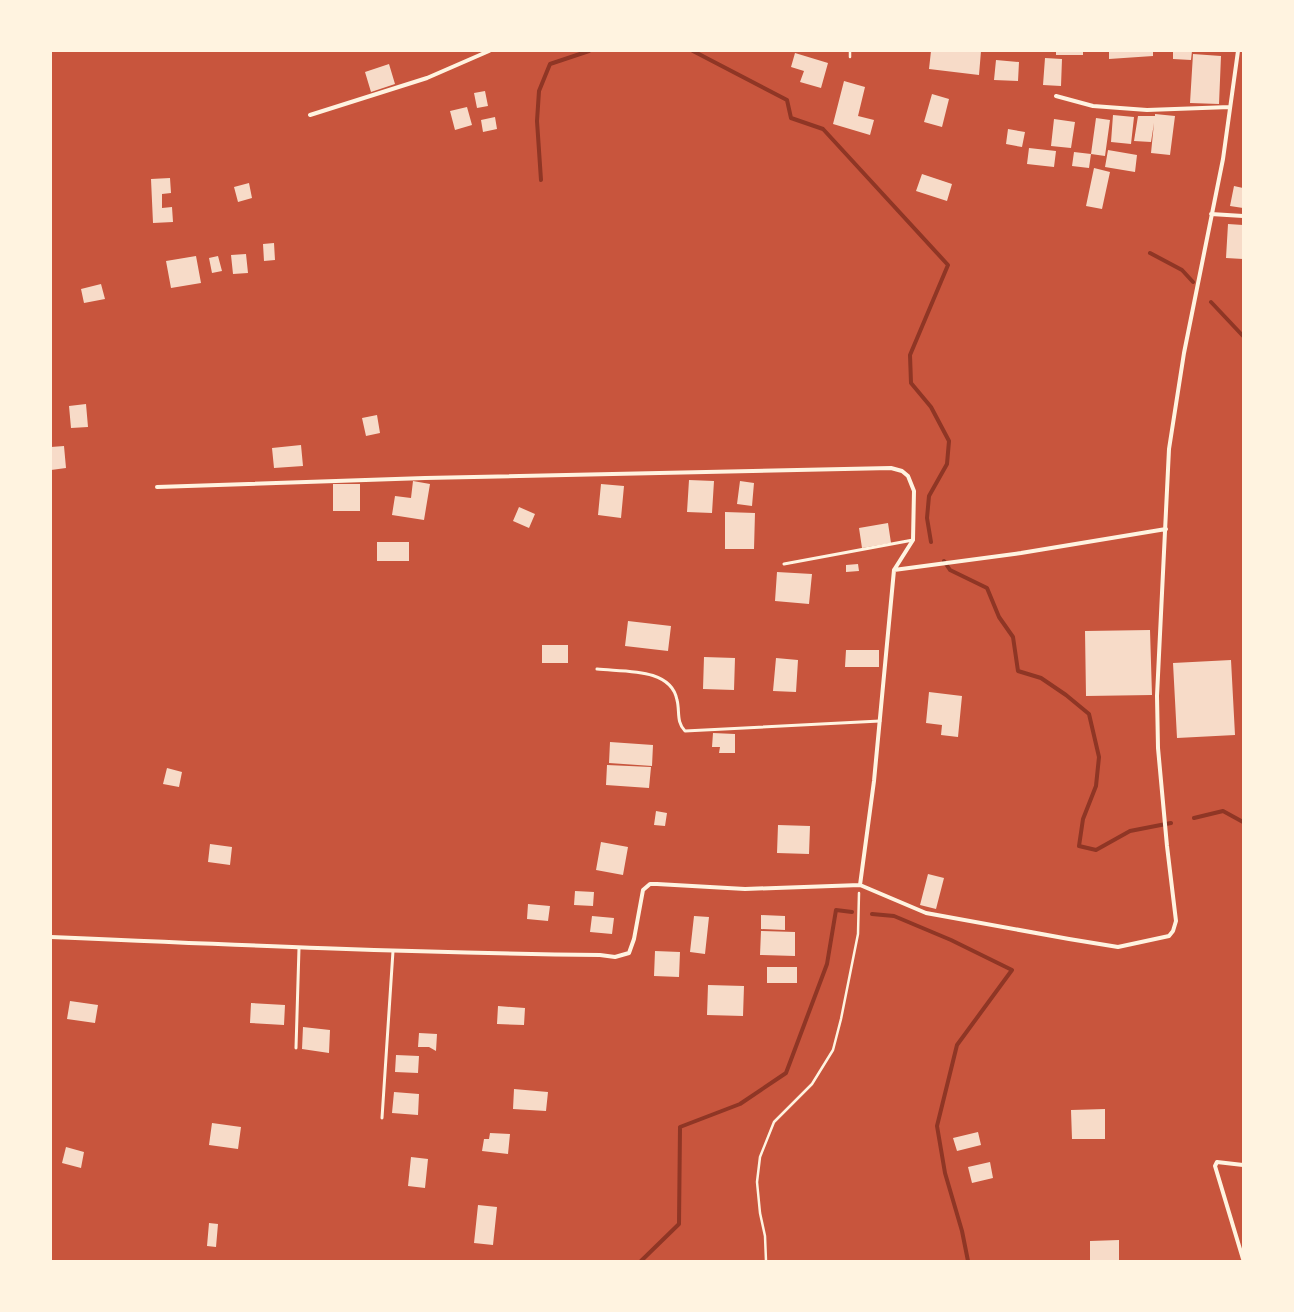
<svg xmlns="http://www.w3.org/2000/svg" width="1294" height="1312" font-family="'DM Sans',sans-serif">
<rect width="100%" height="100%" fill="#c8553d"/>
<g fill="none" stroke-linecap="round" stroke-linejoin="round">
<path stroke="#8f3625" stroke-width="4" d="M693,51L787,100L791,118L823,129L948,265L910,355L911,383L931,407L949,441L947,464L929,496L927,518L931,542
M541,180L537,121L539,91L550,64L589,51
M1150,253L1182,270L1193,282
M1211,302L1243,336
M944,561L950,570L987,588L999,617L1013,637L1018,671L1041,678L1066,695L1089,714L1099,757L1096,786L1083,819L1079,846L1096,850L1130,831L1171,823
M1194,818L1223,811L1243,822
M872,914L894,916L951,940L1012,970L957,1045L937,1126L945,1173L962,1231L968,1261
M641,1261L679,1224L680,1127L740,1104L786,1073L827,964L836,910L852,912"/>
</g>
<path fill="#f7dbc8" d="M931,51H981L979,75L929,69Z
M1056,51H1083V55H1056Z
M1109,51H1153V56L1109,59Z
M1173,51H1192L1191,60L1173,59Z
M795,53L828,63L821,88L800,82L804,71L791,67Z
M1193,54L1221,56L1219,104L1190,103Z
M1045,58L1062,59L1061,86L1043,85Z
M996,60L1019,62L1018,81L994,80Z
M389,64L395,84L371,92L365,72Z
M844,81L865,87L858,116L874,120L870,135L833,124Z
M485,91L488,106L477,108L474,93Z
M932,94L949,99L942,127L924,122Z
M467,107L472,125L455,130L450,111Z
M1155,114L1175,116L1170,155L1151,153L1154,123L1151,142L1134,141L1138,116H1155Z
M1113,115L1134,117L1131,144L1111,142Z
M495,117L497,129L483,132L481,120Z
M1096,118L1110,120L1105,156L1091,154Z
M1054,119L1075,122L1071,148L1051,146Z
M1008,129L1025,132L1022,147L1006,144Z
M1029,148L1056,151L1054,167L1027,164Z
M1108,150L1137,155L1135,172L1105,167Z
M1074,152L1091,154L1089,168L1072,166Z
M1094,168L1110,172L1102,209L1086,206Z
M922,174L952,184L947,201L916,191Z
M170,178L171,193L162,194V208L172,207L173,222L153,223L151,179Z
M249,183L252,198L238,202L234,187Z
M1234,186L1243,188V208L1230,206Z
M1228,224L1243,225V259L1226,258Z
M274,243L275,260L264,261L263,244Z
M246,254L248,273L233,274L231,255Z
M196,256L201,283L171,288L166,261Z
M218,256L222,271L212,273L209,258Z
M101,284L105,299L84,303L81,289Z
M86,404L88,427L71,428L69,406Z
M377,415L380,433L366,436L362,418Z
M301,445L303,466L274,468L272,448Z
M64,446L66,468L51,470V447Z
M689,480L714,481L712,513L687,512Z
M413,481L430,484L424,520L392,515L395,496L411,498Z
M740,481L754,483L752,506L737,504Z
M333,484H360V511H333Z
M601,484L624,486L621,518L598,515Z
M519,507L535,514L529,528L513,521Z
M725,512L755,513L754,549H725Z
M888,523L891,543L862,548L859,528Z
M377,542H409V561H377Z
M858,564L859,571L846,572V565Z
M777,572L812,574L809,604L775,601Z
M628,621L671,626L668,651L625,646Z
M1150,630L1152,695L1086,696L1085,631Z
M542,645H568V663H542Z
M846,650H879V667H845Z
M704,657L735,658L734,690L703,689Z
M776,658L798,660L796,692L773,691Z
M1231,660L1235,735L1177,738L1173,663Z
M929,692L962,696L958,737L941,735L942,725L926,723Z
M713,733L735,734V753H719L720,747H712Z
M610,742L653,745L652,766L609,763Z
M607,765L651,767L649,788L606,785Z
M167,768L182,772L179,787L163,784Z
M656,811L667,813L665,826L654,825Z
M778,825L810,826L809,854L777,853Z
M601,842L628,847L623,875L596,870Z
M210,844L232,847L230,865L208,862Z
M928,874L944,878L936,909L920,905Z
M575,891L594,892L593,906L574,905Z
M528,904L550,906L548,921L527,919Z
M761,915L785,916V930L761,929Z
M592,916L614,918L612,934L590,932Z
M694,916L709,917L705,954L690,952Z
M761,931L795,932V956L760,955Z
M655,951L680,952L679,977L654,976Z
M767,967H797V983H767Z
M708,985L744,986L743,1016L707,1015Z
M70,1001L98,1005L95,1023L67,1019Z
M251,1003L285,1005L284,1025L250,1023Z
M498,1006L525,1008L524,1025L497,1024Z
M303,1027L330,1030L329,1053L302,1049Z
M419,1033L437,1034L436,1051L429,1047H418Z
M396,1055L419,1056L418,1073L395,1072Z
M514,1089L548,1092L546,1111L513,1109Z
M394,1092L419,1094L418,1115L392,1113Z
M1105,1109V1139H1072L1071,1110Z
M212,1123L241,1127L238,1149L209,1145Z
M978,1132L981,1145L957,1151L953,1138Z
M490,1133L510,1134L508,1154L482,1151L484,1139H489Z
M66,1147L84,1152L81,1168L62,1163Z
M411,1157L428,1159L425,1188L408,1186Z
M990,1162L993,1178L972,1183L968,1167Z
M478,1205L497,1207L493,1245L474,1243Z
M209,1223L218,1224L216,1247L207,1246Z
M1119,1240V1261H1090V1241Z"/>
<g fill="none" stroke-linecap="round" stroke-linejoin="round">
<path stroke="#fff3e0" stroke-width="2.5" d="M850,57V51
M766,1261L765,1236L760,1213L757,1182L760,1157L774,1122L812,1084L833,1050L841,1019L858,934L859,893"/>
<path stroke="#fff3e0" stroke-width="3" d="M784,564L913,540
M597,669C622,672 671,667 677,700C680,711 676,722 685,731L880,721
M296,1048L299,948
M382,1118L393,951"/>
<path stroke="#fff3e0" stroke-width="4" d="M1056,96L1093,106L1147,110L1230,107
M310,115L427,78L489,51
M1211,214L1243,216
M157,487L425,478L891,468L902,471L908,476L914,491L913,540L894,570L874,781L860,885
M894,570L1021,553L1166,529
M51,937C234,945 417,953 600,955L615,957L629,953L634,939L643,890L650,884H657L745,889L860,885L926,913L1069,939L1118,947L1169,936L1173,931L1176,921L1167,846L1158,748L1157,696L1169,449L1184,353L1223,159L1238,51
M1243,1165L1217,1162L1215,1166L1243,1259"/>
</g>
<rect width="1294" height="1312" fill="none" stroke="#fff3e0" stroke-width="104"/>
</svg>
